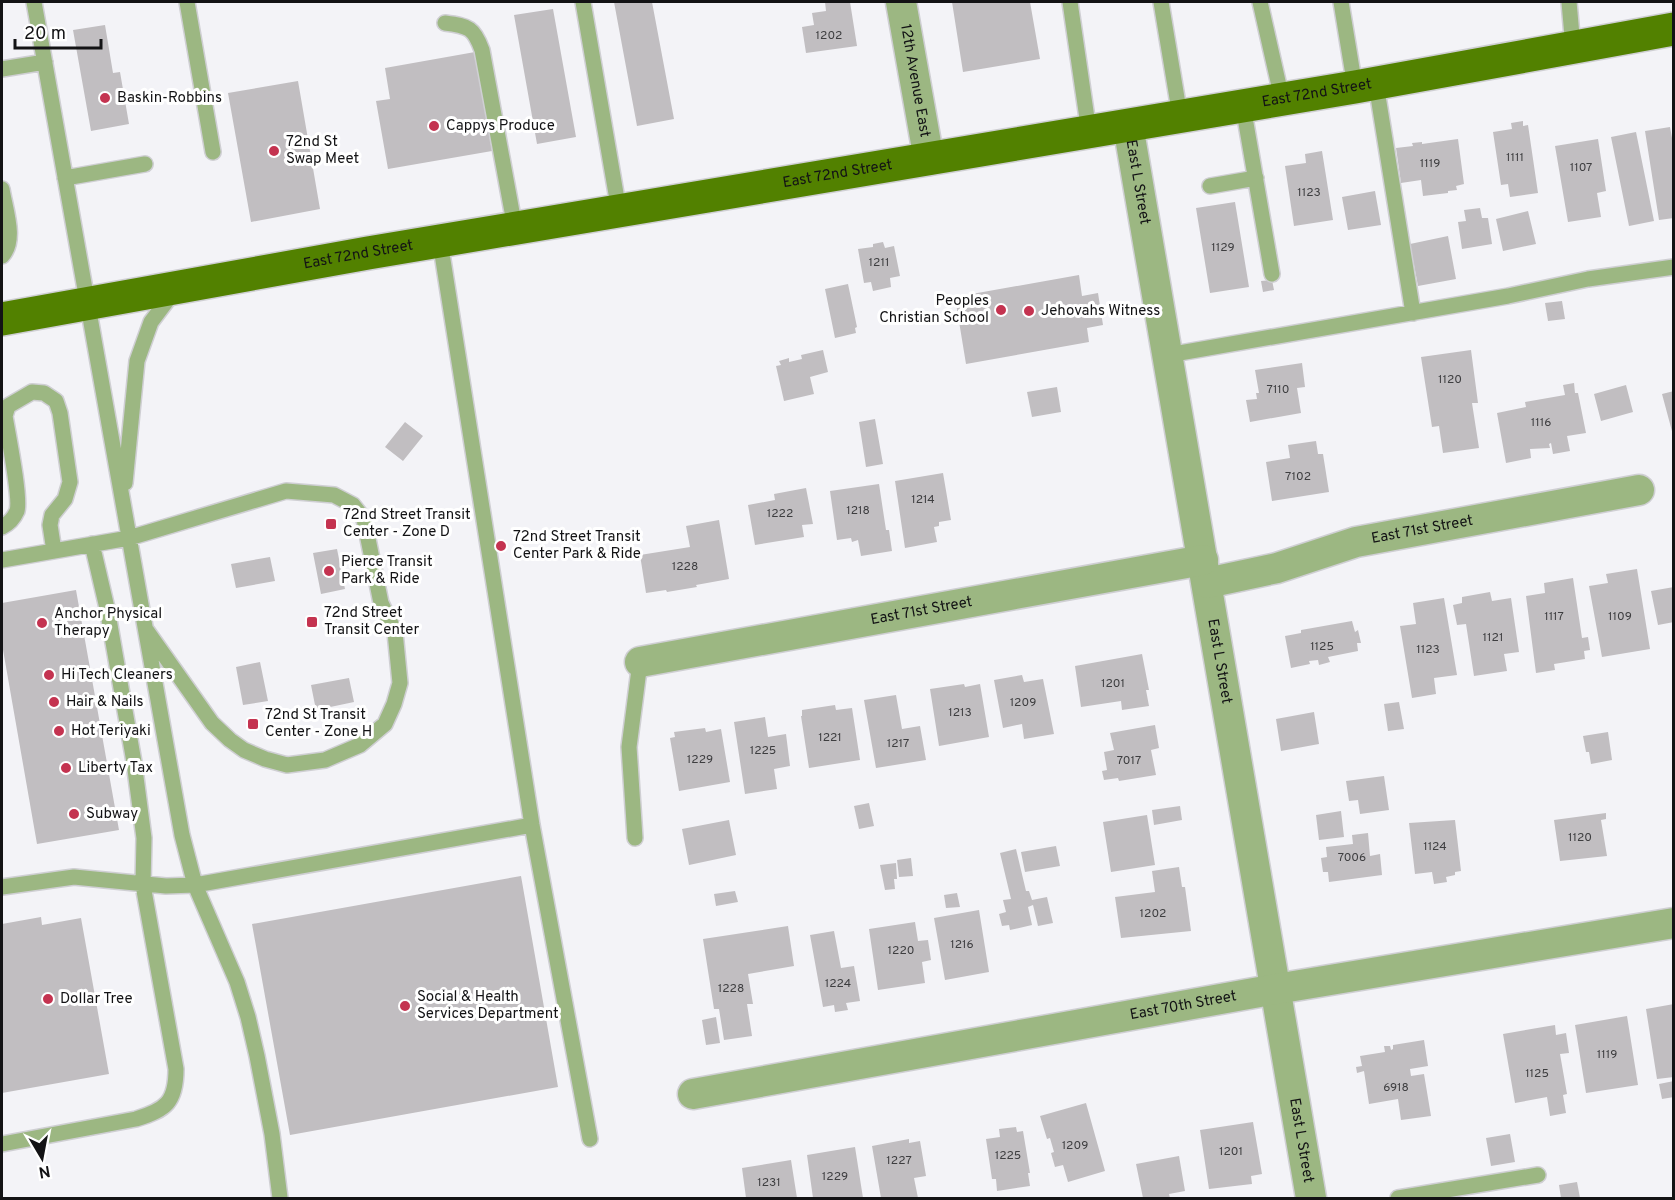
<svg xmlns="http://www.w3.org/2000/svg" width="1675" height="1200" font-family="Overpass,sans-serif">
<rect width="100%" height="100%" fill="#f3f3f7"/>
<path fill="#c1bec1" d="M614,2H652L674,119L637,126Z
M825,2H850L857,46L806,53L802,27L814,25L812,13L826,11Z
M952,2H1030L1040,59L963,72Z
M553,9L576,137L537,144L514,15Z
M105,25L113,73L120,72L129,124L91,131L73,30Z
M475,52L492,151L388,169L376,101L390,99L385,68Z
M298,81L320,209L251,222L228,93Z
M1523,121V126L1528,125L1538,193L1510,197L1508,184L1501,185L1493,132L1512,129L1511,123Z
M1670,127L1674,149V218L1659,220L1645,131Z
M1636,132L1654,221L1629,226L1611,137Z
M1458,139L1464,184L1456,186L1457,190L1448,191V193L1423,196L1421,180L1401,183L1396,148L1413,146L1412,143L1422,142V144Z
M1598,139L1606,191L1597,193L1601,217L1568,222L1555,146Z
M1322,151L1333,220L1294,226L1285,166L1306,163L1305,154Z
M1375,191L1381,225L1348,230L1342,197Z
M1235,202L1249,287L1210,293L1196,208Z
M1480,208L1482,218H1488L1492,244L1462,249L1458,222L1466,221L1464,210Z
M1528,211L1536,244L1503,251L1496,219Z
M1448,236L1456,279L1418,286L1410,244Z
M883,242L885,248L894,246L900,276L890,278L891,287L873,291L871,282L864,283L858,249L873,247V244Z
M1079,275L1082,296L1098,293L1103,325L1087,328L1089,342L966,364L955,297Z
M1272,280L1274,290L1263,292L1261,281Z
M848,284L857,327L855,328L856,333L835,338L825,289Z
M1562,301L1565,319L1548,321L1545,303Z
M823,350L828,372L810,377L814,394L784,401L776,366L781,365L779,361L789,358V362L802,359L801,355Z
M1471,350L1478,403H1472L1479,448L1443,453L1439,426L1432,427L1421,357Z
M1302,363L1305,387L1297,388L1301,413L1250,422L1246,400L1257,399L1256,393H1259L1255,370Z
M1574,383L1575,393H1578L1586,433L1567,436L1570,451L1553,454L1551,443L1549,444L1550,448L1530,449L1531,458L1506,463L1497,413L1526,407L1525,402L1565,395L1563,385Z
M1626,385L1633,412L1601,421L1594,394Z
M1057,387L1061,412L1032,417L1027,392Z
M1674,391V435H1673L1662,394Z
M875,419L883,464L866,467L859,422Z
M405,422L423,436L403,461L385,447Z
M1316,441L1318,454H1323L1329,492L1272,501L1266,462L1290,458L1288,445Z
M943,473L951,520L939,522V526L934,527L937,542L905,548L895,481Z
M879,484L886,530H889L892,551L861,556L858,540L852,542L851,538L837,540L830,491Z
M806,488L813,524L802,525L804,537L755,545L748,505L775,500L774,494Z
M719,520L729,579L696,585L697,587L667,592L666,590L646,593L640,555L690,547L686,526Z
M337,549L345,589L321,594L313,553Z
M270,557L275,581L236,588L231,564Z
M1637,569L1650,649L1602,657L1589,586L1608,583L1606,574Z
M1573,578L1582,638L1588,637L1590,650L1584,651L1585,659L1554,664L1555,670L1536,673L1526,596L1545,593L1544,583Z
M1674,587V622L1658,625L1651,591Z
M76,590L119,830L37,844L2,644V603Z
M1490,592L1492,601L1511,598L1519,652L1504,654L1507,671L1474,676L1466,624L1457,625L1453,605L1462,603V597Z
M1444,598L1457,675L1434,678L1436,694L1412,698L1400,626L1416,624L1413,603Z
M1352,621L1355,632L1358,630L1361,643H1357L1358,651L1328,657L1330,662L1319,665L1318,660L1309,661L1310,664L1291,668L1285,636L1301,633V630Z
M1142,654L1149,690H1146L1149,706L1122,710L1121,701L1081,707L1075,666Z
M260,662L268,701L243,705L236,667Z
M1022,675L1024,682L1043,679L1054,734L1024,739L1022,724L1003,728L994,680Z
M349,678L354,702L316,710L311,685Z
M964,684L965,687L980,684L989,737L939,746L930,689Z
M896,695L902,729L920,726L926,760L876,768L864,700Z
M1399,702L1404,729L1388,731L1384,704Z
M835,705L836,710L852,708L860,760L809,768L801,716H802V710Z
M1314,712L1319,744L1281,751L1276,719Z
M765,717L768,737L786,734L790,766L774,769L777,789L745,794L734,722Z
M1155,725L1159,748L1151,750L1156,775L1119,781L1118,778L1104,780L1102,771L1107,770L1104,752L1114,750L1110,733Z
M705,728L706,732L721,729L730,782L679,791L670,738L675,737L674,732Z
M1608,732L1612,760L1591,764L1589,752H1586L1583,736Z
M1384,776L1389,810L1360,814L1358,800L1349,801L1346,781Z
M869,803L874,826L859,829L854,806Z
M1180,806L1182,820L1154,825L1152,810Z
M1341,811L1344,837L1319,840L1316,815Z
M1606,813V819L1601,820L1607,856L1560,861L1554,820Z
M1147,815L1155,865L1111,872L1103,822Z
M729,820L736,855L689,865L682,829Z
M1455,820L1461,871L1455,872V875L1446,877L1447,882L1434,884L1432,872L1415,874L1409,823Z
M1368,833L1370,856L1380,854L1382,875L1329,882L1328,872H1323L1321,858L1327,857L1326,847L1353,844L1352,835Z
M1056,846L1060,866L1025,872L1021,852Z
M1016,849L1026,891H1029L1032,900L1047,897L1053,923L1038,926L1033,905L1028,907L1032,925L1010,930L1009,925L1002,926L999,914L1006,912L1003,900L1011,899L1000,853Z
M911,858L913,876L899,877L897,860Z
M896,863L897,879H894L895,889L885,890L880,865Z
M1179,867L1182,887H1185L1191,931L1121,938L1115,897L1155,892L1152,871Z
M521,876L558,1087L290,1135L252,924Z
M735,891L738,902L716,906L714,894Z
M957,893L960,907L946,908L944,895Z
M979,910L989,972L945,980L934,918Z
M41,917L42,925L81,918L109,1074L2,1093V924Z
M915,922L918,941L928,940L931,960L922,962L925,983L878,990L869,929Z
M788,926L794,966L748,974L753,1004H747L752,1036L724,1040L719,1009H714L703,939Z
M834,931L841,968L854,966L860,1001L846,1003L848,1010L835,1012L834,1005L823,1007L810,935Z
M1674,1004V1077L1657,1079L1646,1009Z
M1627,1016L1638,1085L1586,1093L1575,1025Z
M716,1017L720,1043L706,1045L702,1020Z
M1555,1025L1556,1035L1566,1033L1569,1053L1560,1054L1567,1094L1563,1095L1566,1113L1550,1116L1547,1097L1515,1103L1503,1034Z
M1424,1040L1428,1066L1410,1069L1411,1076L1424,1074L1431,1116L1401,1120L1398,1099L1369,1104L1364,1071L1357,1073L1356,1067L1362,1066L1360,1056L1385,1052L1384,1046H1390L1391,1050L1393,1049V1045Z
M1674,1081V1097L1662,1099L1659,1084Z
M1086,1103L1105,1171L1068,1182L1063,1165L1055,1167L1051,1153L1054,1152L1050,1138L1047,1139L1040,1116Z
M1253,1122L1262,1174L1251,1176L1252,1184L1209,1189L1200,1130Z
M1016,1127L1017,1132L1023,1131L1030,1173H1028L1030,1186L997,1191L996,1179H992L986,1139L1000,1137L999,1129Z
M1510,1134L1515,1162L1491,1166L1486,1138Z
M909,1139V1143L920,1141L926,1176L914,1178L918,1198H881L872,1146Z
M855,1147L863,1198H813L807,1155Z
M1179,1156L1185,1191L1169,1194L1170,1198H1143L1136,1164Z
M791,1160L797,1198H746L742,1168Z
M1577,1182L1580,1198H1561L1559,1185Z"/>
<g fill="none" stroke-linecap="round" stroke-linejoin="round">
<defs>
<path id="service" d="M34,2L182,835L195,885L237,982L248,1017L257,1056L272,1134L280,1198
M187,2L213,152
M583,2L619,211
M1070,2L1089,132
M1161,2L1180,116
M1260,2L1282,99
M1341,2L1355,87
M1569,2L1573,47
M445,23C469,26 474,28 482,50L515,228
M2,69L45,62
M1376,84L1413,313
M1243,106L1272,274
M65,178L145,164
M1210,186L1256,178
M2,189C5,209 17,240 2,256
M440,241L532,825L590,1139
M1168,355L1508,296L1588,279L1674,267
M125,483L137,361L151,322L175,290
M2,527C8,524 14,518 17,511C21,498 8,434 5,416L8,406L32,392L44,393L56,401L60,413L70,482L65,499L52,515L50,525L54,551
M2,560L129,538L286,491L334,495L353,505L364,519L381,603L395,632L400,683L394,704L385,724L360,745L325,760L287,765L265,759L244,750L230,740L212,723L147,631
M635,838L629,747L640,662
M2,887L74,877L166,886L195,885L532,825
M2,1144L136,1119C166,1110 176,1102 176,1069L143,885L144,838L134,762L107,608L92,544
M1398,1198L1538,1175"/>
<g id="minor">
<path id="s1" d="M901,2L929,160"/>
<path id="s2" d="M1128,125L1311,1198"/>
<path id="s3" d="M1207,583L1277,568L1356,542L1639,490"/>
<path id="s4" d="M640,662L1203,560"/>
<path id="s5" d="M693,1094L1276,989L1674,923"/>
</g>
<g id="primary">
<path id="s6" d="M2,319L368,253L1355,87L1674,29"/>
</g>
</defs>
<use href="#service" stroke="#cfcfd3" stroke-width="18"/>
<use href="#minor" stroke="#cfcfd3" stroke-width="33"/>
<use href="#primary" stroke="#cfcfd3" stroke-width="36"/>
<use href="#service" stroke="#9cb782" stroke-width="15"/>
<use href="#minor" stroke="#9cb782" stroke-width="30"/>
<use href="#primary" stroke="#528100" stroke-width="33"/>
</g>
<g fill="#c43350" stroke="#fff" stroke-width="2">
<circle cx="105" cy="98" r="6"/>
<circle cx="434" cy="126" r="6"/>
<circle cx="274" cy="151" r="6"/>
<circle cx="1001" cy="310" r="6"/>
<circle cx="1029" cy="311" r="6"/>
<rect x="325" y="518" width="12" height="12" rx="3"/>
<circle cx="501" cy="546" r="6"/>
<circle cx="329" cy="571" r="6"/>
<rect x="306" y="616" width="12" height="12" rx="3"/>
<circle cx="42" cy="623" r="6"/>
<circle cx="49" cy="675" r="6"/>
<circle cx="54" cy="702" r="6"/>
<rect x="247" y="718" width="12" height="12" rx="3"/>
<circle cx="59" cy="731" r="6"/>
<circle cx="66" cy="768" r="6"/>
<circle cx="74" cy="814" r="6"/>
<circle cx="48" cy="999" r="6"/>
<circle cx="405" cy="1006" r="6"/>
</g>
<g text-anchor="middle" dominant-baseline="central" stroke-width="6" stroke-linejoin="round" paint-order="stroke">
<g font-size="12" fill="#3e3e40">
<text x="829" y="36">1202</text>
<text x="1515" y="158">1111</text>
<text x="1430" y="164">1119</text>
<text x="1581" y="168">1107</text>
<text x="1309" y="193">1123</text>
<text x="1223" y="248">1129</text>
<text x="879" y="263">1211</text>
<text x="1450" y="380">1120</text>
<text x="1278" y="390">7110</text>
<text x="1541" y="423">1116</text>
<text x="1298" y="477">7102</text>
<text x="923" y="500">1214</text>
<text x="858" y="511">1218</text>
<text x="780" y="514">1222</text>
<text x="685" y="567">1228</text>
<text x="1554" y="617">1117</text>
<text x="1620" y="617">1109</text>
<text x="1493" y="638">1121</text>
<text x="1322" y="647">1125</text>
<text x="1428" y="650">1123</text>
<text x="1113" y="684">1201</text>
<text x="1023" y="703">1209</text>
<text x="960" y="713">1213</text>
<text x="830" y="738">1221</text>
<text x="898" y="744">1217</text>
<text x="763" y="751">1225</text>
<text x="700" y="760">1229</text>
<text x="1129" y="761">7017</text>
<text x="1580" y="838">1120</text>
<text x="1435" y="847">1124</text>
<text x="1352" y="858">7006</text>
<text x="1153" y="914">1202</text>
<text x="962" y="945">1216</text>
<text x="901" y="951">1220</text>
<text x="838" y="984">1224</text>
<text x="731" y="989">1228</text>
<text x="1607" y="1055">1119</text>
<text x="1537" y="1074">1125</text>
<text x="1396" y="1088">6918</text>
<text x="1075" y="1146">1209</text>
<text x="1231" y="1152">1201</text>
<text x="1008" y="1156">1225</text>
<text x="899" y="1161">1227</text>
<text x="835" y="1177">1229</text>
<text x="769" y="1183">1231</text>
</g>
<g font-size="15" fill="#131315" stroke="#fff">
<text stroke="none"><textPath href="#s1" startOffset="80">12th Avenue East</textPath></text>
<text stroke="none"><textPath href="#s6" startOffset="1334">East 72nd Street</textPath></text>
<text stroke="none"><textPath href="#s6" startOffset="848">East 72nd Street</textPath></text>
<text stroke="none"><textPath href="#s2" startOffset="58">East L Street</textPath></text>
<text stroke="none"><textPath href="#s6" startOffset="362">East 72nd Street</textPath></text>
<text stroke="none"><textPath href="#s3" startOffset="222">East 71st Street</textPath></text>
<text stroke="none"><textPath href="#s4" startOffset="286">East 71st Street</textPath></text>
<text stroke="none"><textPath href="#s2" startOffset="544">East L Street</textPath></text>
<text stroke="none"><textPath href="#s5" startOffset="498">East 70th Street</textPath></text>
<text stroke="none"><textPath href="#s2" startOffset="1030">East L Street</textPath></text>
</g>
<g font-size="15" fill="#131315" stroke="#fff" text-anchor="start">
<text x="117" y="98">Baskin-Robbins</text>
<text x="446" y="126">Cappys Produce</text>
<text x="286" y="142">72nd St<tspan x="286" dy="17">Swap Meet</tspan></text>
<text x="989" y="301" text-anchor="end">Peoples<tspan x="989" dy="17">Christian School</tspan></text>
<text x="1041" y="311">Jehovahs Witness</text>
<text x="343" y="515">72nd Street Transit<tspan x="343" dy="17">Center - Zone D</tspan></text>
<text x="513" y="537">72nd Street Transit<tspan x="513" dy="17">Center Park &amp; Ride</tspan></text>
<text x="341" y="562">Pierce Transit<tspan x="341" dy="17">Park &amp; Ride</tspan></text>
<text x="324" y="613">72nd Street<tspan x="324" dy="17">Transit Center</tspan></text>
<text x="54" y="614">Anchor Physical<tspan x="54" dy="17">Therapy</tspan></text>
<text x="61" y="675">Hi Tech Cleaners</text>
<text x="66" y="702">Hair &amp; Nails</text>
<text x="265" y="715">72nd St Transit<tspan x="265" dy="17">Center - Zone H</tspan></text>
<text x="71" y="731">Hot Teriyaki</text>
<text x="78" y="768">Liberty Tax</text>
<text x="86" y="814">Subway</text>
<text x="417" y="997">Social &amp; Health<tspan x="417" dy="17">Services Department</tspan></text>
<text x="60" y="999">Dollar Tree</text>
</g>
</g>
<rect width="1675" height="1200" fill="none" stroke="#131315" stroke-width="6"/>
<g transform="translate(42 1158) rotate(170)" stroke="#ffffff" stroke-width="4.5" paint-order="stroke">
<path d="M0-4.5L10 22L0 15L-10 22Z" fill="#131315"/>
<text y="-9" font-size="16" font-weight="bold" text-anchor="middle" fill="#131315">N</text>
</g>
<path d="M15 39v9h86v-9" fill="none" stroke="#131315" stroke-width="3"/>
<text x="24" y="39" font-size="18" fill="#131315" stroke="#ffffff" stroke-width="4.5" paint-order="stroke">20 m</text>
</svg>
